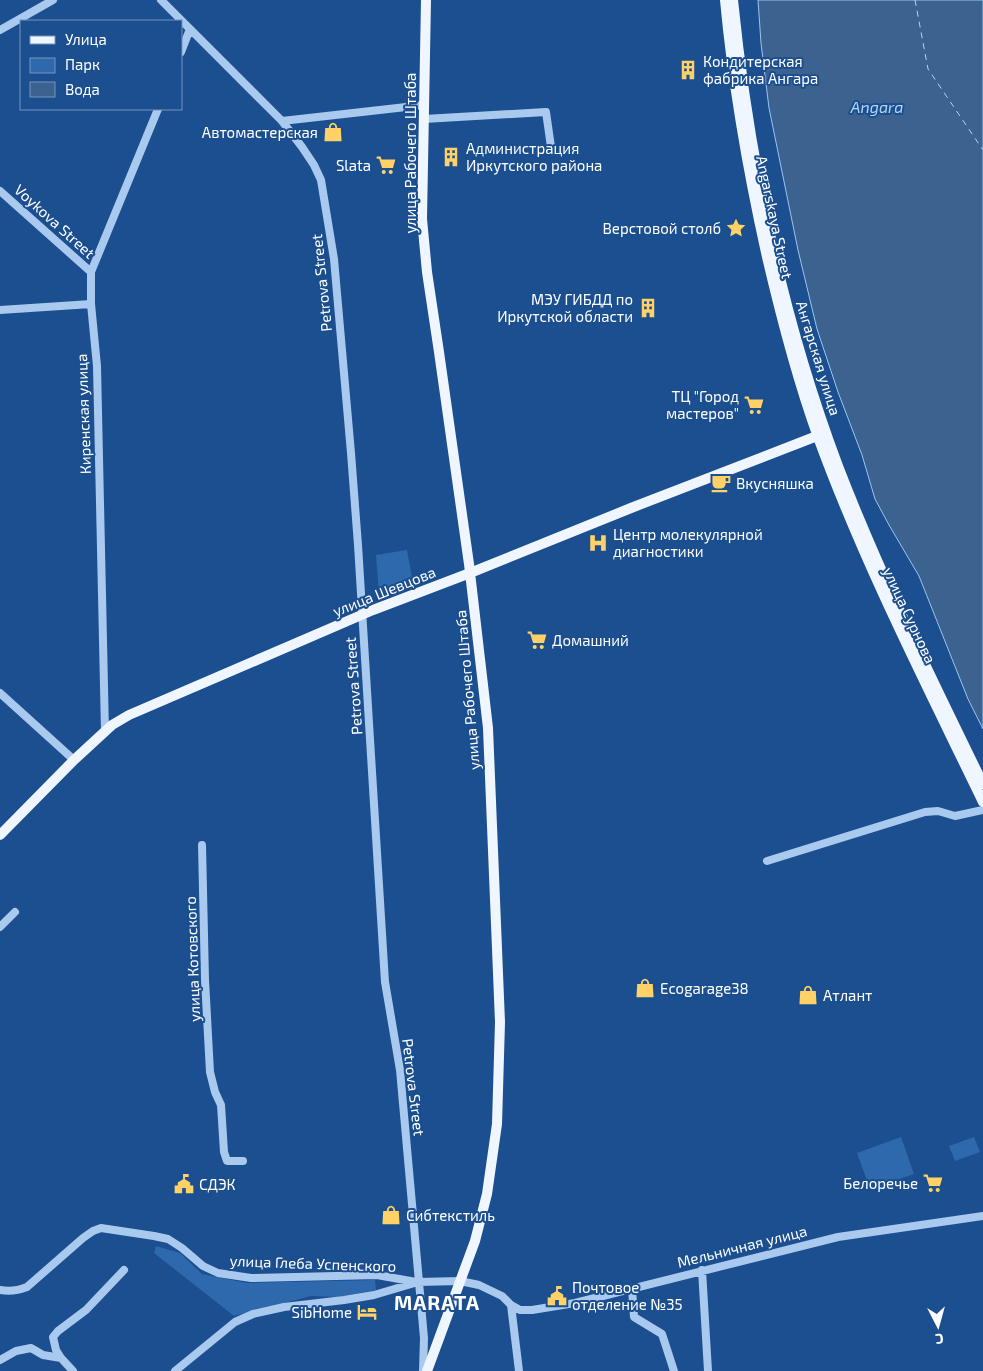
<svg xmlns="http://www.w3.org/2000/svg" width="983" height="1371" font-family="'Exo 2',sans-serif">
<rect width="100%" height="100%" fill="#1b4f8f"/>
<path fill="#2e69ad" d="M407,550L413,583L379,595L376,555Z
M901,1137L914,1174L870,1189L857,1153Z
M974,1137L980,1152L955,1161L949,1146Z
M156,1246L180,1253L202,1274L247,1283L375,1280L376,1290L338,1297L311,1296L234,1316L154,1253Z"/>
<path fill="#3c6290" stroke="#9cc4f0" d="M758,0H983V729L968,699L919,576L889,525L875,499L862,455L838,392L817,329L798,250L769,108L761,43Z"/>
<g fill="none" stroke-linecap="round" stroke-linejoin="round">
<path stroke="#b5d3f5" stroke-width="1" stroke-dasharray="6 5" stroke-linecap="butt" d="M915,0L928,69L983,150"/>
<path stroke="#a9c9ee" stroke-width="8" d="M161,0L282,121L302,147L314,165L321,180L334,259L351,453L358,545L385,982L400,1070L424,1338L423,1371
M0,30L53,0
M181,52L190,29
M424,119L546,112L551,147
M282,121L424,105
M0,191L91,272
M0,310L91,304
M0,693L74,760
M105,732L97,366L91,304V272L158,109
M202,845L205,980L210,1072L215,1092L221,1105L224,1152L227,1161H243
M767,861L925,812L938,811L955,816L983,810
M0,927L15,912
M702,1270L708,1371
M632,1289L634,1317L662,1334L674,1371
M0,1290C10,1292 17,1291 27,1287L83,1238L93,1231L101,1228L154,1236L168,1239L182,1248L203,1266L218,1273L251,1278L377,1275L416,1282
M511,1305L519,1371
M61,1358L73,1371
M0,1360L16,1351L31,1348L43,1355L61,1358L56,1350L53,1337L58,1331L86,1310L124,1270
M175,1371L235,1322L253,1314L284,1307L344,1300L374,1295L418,1282L460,1281L479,1285L502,1296L511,1305L520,1310H532L575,1303L838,1237L983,1216"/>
<path stroke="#f0f6ff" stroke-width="10" d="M426,0L422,219L427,272L439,352L469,564L488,728L500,1022L497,1124L487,1194L475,1241L427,1371
M725,0C733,86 748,172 767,257C781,317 797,379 818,437C864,563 925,682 983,802
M733,0C749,159 782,317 838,466C880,575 932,679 983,784
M0,835L74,760L112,725L129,715L373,610L470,573L631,508L817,436"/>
</g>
<defs>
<symbol id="building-bare" viewBox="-9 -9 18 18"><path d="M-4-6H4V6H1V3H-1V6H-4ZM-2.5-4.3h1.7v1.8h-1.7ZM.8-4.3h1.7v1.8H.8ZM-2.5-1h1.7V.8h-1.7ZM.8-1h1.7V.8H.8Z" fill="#ffd166" stroke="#1b4f8f" stroke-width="2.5" paint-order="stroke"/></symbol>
<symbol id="shop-bare" viewBox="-9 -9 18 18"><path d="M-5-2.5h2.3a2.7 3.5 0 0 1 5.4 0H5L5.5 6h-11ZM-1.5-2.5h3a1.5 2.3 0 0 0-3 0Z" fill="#ffd166" stroke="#1b4f8f" stroke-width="2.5" paint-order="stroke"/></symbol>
<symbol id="supermarket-bare" viewBox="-9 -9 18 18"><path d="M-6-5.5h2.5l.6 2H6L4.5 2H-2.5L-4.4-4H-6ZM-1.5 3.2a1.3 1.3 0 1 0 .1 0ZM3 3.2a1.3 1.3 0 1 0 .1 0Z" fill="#ffd166" stroke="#1b4f8f" stroke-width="2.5" paint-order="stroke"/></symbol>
<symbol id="sight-bare" viewBox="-9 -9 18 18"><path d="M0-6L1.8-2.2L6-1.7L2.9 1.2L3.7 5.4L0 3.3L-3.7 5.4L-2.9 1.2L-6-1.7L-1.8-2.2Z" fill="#ffd166" stroke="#1b4f8f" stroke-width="2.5" paint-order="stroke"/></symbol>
<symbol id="cafe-bare" viewBox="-9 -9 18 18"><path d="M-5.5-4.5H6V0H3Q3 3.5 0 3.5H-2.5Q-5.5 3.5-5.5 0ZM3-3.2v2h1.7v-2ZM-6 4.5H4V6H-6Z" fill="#ffd166" stroke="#1b4f8f" stroke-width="2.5" paint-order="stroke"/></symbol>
<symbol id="hospital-bare" viewBox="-9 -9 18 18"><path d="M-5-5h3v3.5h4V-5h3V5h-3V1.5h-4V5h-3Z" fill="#ffd166" stroke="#1b4f8f" stroke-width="2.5" paint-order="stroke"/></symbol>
<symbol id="civic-bare" viewBox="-9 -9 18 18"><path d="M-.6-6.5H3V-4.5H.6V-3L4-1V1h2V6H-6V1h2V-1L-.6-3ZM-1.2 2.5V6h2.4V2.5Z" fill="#ffd166" stroke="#1b4f8f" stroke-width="2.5" paint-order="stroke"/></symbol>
<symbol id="hotel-bare" viewBox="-9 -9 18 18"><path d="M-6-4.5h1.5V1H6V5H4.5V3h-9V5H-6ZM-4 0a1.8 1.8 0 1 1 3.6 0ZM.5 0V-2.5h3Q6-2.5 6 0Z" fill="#ffd166" stroke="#1b4f8f" stroke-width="2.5" paint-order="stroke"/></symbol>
</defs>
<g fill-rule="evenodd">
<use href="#building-bare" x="674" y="56" width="28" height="28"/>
<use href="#shop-bare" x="319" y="118" width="28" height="28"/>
<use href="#building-bare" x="437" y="143" width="28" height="28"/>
<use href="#supermarket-bare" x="372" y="151" width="28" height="28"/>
<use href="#sight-bare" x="722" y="214" width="28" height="28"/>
<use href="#building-bare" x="634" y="294" width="28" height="28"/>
<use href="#supermarket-bare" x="740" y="391" width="28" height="28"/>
<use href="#cafe-bare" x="707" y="469" width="28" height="28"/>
<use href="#hospital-bare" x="584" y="529" width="28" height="28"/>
<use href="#supermarket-bare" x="523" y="626" width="28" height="28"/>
<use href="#shop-bare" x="631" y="974" width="28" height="28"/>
<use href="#shop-bare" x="794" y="981" width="28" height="28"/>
<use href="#supermarket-bare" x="919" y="1169" width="28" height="28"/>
<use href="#civic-bare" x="170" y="1170" width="28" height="28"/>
<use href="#shop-bare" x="377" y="1201" width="28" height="28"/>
<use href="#civic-bare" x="543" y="1282" width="28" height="28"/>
<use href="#hotel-bare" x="353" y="1298" width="28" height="28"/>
</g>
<g text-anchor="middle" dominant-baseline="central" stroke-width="4" stroke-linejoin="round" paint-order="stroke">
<g font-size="15" fill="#fff" stroke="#1b4f8f" text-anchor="start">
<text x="703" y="61">Кондитерская<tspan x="703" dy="17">фабрика Ангара</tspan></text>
<text x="318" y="132" text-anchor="end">Автомастерская</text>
<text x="466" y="148">Администрация<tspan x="466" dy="17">Иркутского района</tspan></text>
<text x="371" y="165" text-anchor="end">Slata</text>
<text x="721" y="228" text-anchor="end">Верстовой столб</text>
<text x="633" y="299" text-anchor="end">МЭУ ГИБДД по<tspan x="633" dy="17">Иркутской области</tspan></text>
<text x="739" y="396" text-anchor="end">ТЦ "Город<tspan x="739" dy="17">мастеров"</tspan></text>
<text x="736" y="483">Вкусняшка</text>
<text x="613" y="534">Центр молекулярной<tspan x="613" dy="17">диагностики</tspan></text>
<text x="552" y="640">Домашний</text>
<text x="660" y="988">Ecogarage38</text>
<text x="823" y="995">Атлант</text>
<text x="918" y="1183" text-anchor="end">Белоречье</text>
<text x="199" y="1184">СДЭК</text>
<text x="406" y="1215">Сибтекстиль</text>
<text x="572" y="1287">Почтовое<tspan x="572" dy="17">отделение №35</tspan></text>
<text x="352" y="1312" text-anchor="end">SibHome</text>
</g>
<g font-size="15" fill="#fff" stroke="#1b4f8f">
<text transform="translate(410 153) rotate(-90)">улица Рабочего Штаба</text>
<text transform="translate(775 217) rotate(78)">Angarskaya Street</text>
<text transform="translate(55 221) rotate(42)">Voykova Street</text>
<text transform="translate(321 283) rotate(-96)">Petrova Street</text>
<text transform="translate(819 358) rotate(73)">Ангарская улица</text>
<text transform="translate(83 414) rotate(-92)">Киренская улица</text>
<text transform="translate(384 591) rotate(-22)">улица Шевцова</text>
<text transform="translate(910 615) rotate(65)">улица Сурнова</text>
<text transform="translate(353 686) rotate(-94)">Petrova Street</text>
<text transform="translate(467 690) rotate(-95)">улица Рабочего Штаба</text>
<text transform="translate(192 959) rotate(-92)">улица Котовского</text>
<text transform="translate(414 1087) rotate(83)">Petrova Street</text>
<text transform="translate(742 1246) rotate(-14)">Мельничная улица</text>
<text transform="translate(313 1263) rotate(2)">улица Глеба Успенского</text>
</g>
<g font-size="16" font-style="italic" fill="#b5d3f5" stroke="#1b4f8f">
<text x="877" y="106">Angara</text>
</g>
<g font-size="20" font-weight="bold" letter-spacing="1" fill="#fff" stroke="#1b4f8f">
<text x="437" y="1302">MARATA</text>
</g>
</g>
<rect x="20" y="20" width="162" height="90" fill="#1b4f8f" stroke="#7695bc"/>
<rect x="30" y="36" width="25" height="8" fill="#f0f6ff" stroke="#7695bc"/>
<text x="65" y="45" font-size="15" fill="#ffffff">Улица</text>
<rect x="30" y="58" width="25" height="15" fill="#2e69ad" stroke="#7695bc"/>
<text x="65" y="70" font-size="15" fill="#ffffff">Парк</text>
<rect x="30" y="82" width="25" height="15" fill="#3c6290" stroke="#7695bc"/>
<text x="65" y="95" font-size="15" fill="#ffffff">Вода</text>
<g transform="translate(938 1326) rotate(174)" stroke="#1b4f8f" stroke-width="4" paint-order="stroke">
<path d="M0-4L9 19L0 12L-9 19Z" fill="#ffffff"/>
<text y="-8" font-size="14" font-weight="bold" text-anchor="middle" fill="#ffffff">С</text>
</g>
</svg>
